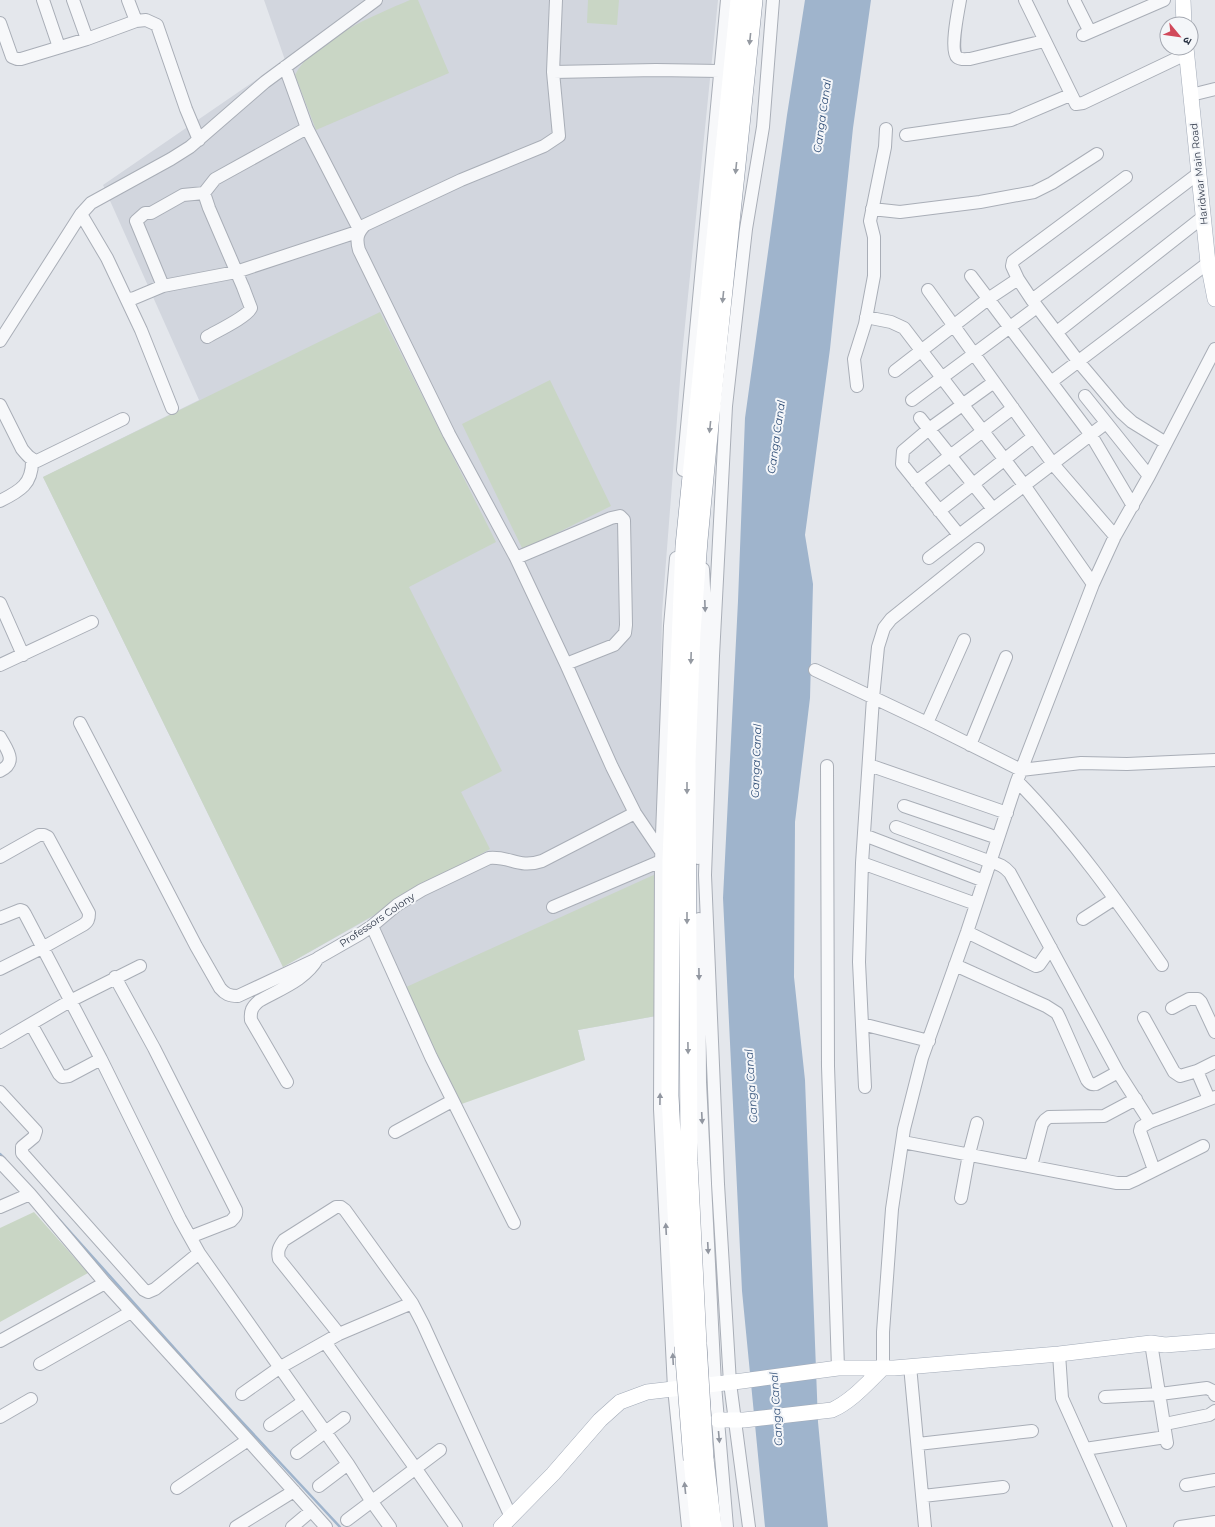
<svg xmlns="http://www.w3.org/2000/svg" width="1215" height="1527" font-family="Montserrat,'Noto Sans Devanagari',sans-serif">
<rect width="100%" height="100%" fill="#e4e7ec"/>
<path fill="#d2d6de" d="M264,0H718L682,355L662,613L656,1016L578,1030L585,1060L404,988L372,917L283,967L43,477L199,400L103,185L285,60Z"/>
<path fill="#c9d6c5" d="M410,0H418L449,73L316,130L295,75C313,40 375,15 410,0Z
M588,0H619L617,25L587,23Z
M380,312L496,542L409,587L502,771L461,792L490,849L283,967L43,477Z
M550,380L611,506L523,550L462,424Z
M658,873L656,1016L578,1030L585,1060L456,1106L404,988Z
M34,1212L88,1273L0,1322V1228Z"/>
<path fill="#9fb4cc" d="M805,0H871L853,128L830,349L805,535L813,584L810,698L795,822L794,977L805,1080L818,1422L828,1527H765L742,1291L723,898L738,601L745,418L787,115Z"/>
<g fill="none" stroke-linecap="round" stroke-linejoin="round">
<path stroke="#9fb4cc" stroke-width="2.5" d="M0,1154L5,1159
M56,1216L202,1379L340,1527"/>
<defs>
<path id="minor" d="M43,0L59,47
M73,0L87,39
M128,0L136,21
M556,0L553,72L559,136L544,146L461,180L365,225C357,233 356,239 359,250L449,434L516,558L566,664L612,767L635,813L662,853
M960,0C958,11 950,51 957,57C960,60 966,59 970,59L1044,41
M1025,0L1076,104L1083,103L1186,54
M1074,0L1090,32
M0,23L12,57L17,59H21L87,39L136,21L146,20L157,25L186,109L199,140
M1083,35L1164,0
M553,72L656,70L720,71
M1191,95L1215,89
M906,135L1011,120L1070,95
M1126,177L1013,261L1012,266L1018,279L1032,300L1078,361L1121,412L1132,422L1166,443
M204,193L209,208L243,287L251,308C247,317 217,331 207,337
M872,209L900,212L980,202L1034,192L1052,183L1097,154
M81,214L107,258L141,330L172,408
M971,276L1091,435L1133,506
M163,286L136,221L145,213H151L183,195L204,193L215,179L307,128
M928,290L1053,464L1115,536
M126,298L132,299L163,286L236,272L360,231L307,128L285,67
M1032,300L1199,173
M866,317L891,322L904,328L1024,485L1093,584
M1057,332L1203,217
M0,341L81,214L91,203L171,159L190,147L265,82L376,0
M895,371L988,299L1018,279
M1051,382L1208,263
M857,386L854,359L865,324L874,276V237L870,221L885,147L886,129
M1085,396L1149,476
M912,400L1037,307
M0,405L22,449C27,455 30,459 37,461L123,419
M920,418L993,509
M683,470L727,0
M916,482L1013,408
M0,501C20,491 33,484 32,459
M939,511L1033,437
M959,535L902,464L903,451L929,429L994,382
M516,558L611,518L620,516L624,520L626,625L625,633L614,645L566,664
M676,558L670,626L661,861L660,1109L674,1388L688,1527
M929,558L1106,423
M0,603L23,655
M0,665L92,622
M815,670L927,723L1021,770L1081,763L1127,764L1215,760
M80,723L196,946L220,988C225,994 229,996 238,996L317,959
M927,723L964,640
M0,737C7,750 18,762 0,771
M970,745L1006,657
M869,765L1007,813
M827,766L828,1066L838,1368
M1017,781C1072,837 1117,901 1162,965
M904,806L998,838
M896,827L991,862C999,864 1004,866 1010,873L1118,1072L1150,1122
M864,835L984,881
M0,857L39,835H44L48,837L89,913C89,919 88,922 83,925L42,948L0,969
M698,858V831L706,625L703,569
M862,863L976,904
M553,907L661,861
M0,918L20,910L23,911L25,914L101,1059L180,1219L199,1253L348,1464L372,1502L390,1527
M699,919L700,1082L715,1385L727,1527
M1083,919L1114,899
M372,926L431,1057L514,1223
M967,932L1036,966L1039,965L1051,948
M955,965L1046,1006L1057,1013L1060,1019L1087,1080C1089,1083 1091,1085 1096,1084L1118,1072
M115,977L154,1048L236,1210C237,1215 235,1217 231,1221L190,1237
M1172,1008L1189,999H1198L1201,1002L1215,1032
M1144,1018L1174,1072L1180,1076L1197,1071L1215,1062
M31,1024L59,1074L62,1077L69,1076L101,1059
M862,1024L929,1041
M0,1042L70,1001L140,966
M1197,1071L1209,1099
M287,1082L251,1020C250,1011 252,1007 259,1001C280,989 306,980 318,958L360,934L372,926L397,905L422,890L489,858C511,856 518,869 542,861L635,813
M865,1087L859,962L862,863L873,698L878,647L884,628L891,619L978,549
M0,1092L36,1131L34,1137L22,1147V1153L144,1290L148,1292L155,1289L199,1253
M395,1132L452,1101
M903,1142L1117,1183H1128L1137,1179L1203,1146
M0,1162L30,1194L0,1207
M1031,1166L1042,1124L1045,1120L1049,1117L1104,1116L1136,1099
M1154,1170L1140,1131L1141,1127L1150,1122L1215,1097
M30,1194L105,1283L248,1440L326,1527
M961,1198L969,1154L977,1123
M339,1334L279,1259C277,1251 279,1247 284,1240L336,1207H341L345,1210L412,1303L423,1324L511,1517
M0,1341L105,1283
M325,1342L416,1469L456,1527
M1151,1343L1167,1443
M1059,1354L1062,1398L1120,1527
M40,1364L131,1312
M910,1366L925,1527
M883,1368V1332L892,1209L904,1129L922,1058L967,932L1017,781L1093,584L1115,536L1149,476L1215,349
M242,1394L279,1368L339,1334L412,1303
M1105,1397L1160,1394L1207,1388L1213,1391L1215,1395
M0,1417L31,1399
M1165,1424L1209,1415L1215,1411
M270,1425L303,1402
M918,1444L1032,1431
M1085,1449L1166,1437
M297,1453L344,1418
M1186,1485L1215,1480
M319,1486L348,1464
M177,1488L248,1440
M923,1496L1003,1487
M347,1520L440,1450
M236,1527L294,1491
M292,1527L311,1511
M749,1527L730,1383L718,1184L705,875L713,656L726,406L746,229L763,127L773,0
M1180,1527L1215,1522"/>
<path id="major" d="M1183,0L1184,24
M1186,48L1208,263L1215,299
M718,1420H744L832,1410C852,1401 867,1383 883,1368
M501,1527L553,1474L600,1420L620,1402L647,1392L742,1381L838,1368H894L1059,1354L1151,1343L1165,1345L1215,1341"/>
<path id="highway" d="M698,1344L689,1162L687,761L692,632L699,540L710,425L754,0
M683,1346L670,1096L671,859L684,546L739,0
M705,1459L713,1527
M692,1460L699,1527"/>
</defs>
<use href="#minor" stroke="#a9aeb7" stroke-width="14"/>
<use href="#major" stroke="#a3abb8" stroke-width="16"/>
<use href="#highway" stroke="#8b94a3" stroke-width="18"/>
<use href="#minor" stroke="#f7f8fa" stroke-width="12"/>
<use href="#major" stroke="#fff" stroke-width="15"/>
<use href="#highway" stroke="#fff" stroke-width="17"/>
<defs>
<path id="highway-bridge" d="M698,1344L705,1459
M683,1346L692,1460"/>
</defs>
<use href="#highway-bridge" stroke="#8b94a3" stroke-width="18" stroke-linecap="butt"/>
<use href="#highway-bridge" stroke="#fff" stroke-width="17"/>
</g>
<defs><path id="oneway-solid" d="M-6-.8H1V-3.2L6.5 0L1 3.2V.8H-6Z"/></defs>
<g fill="#959aa2">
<use href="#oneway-solid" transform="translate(750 39) rotate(96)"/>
<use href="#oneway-solid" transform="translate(736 168) rotate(96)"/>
<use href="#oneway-solid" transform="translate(723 297) rotate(96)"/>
<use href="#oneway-solid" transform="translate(710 427) rotate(96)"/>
<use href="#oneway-solid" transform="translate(691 658) rotate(92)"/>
<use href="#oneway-solid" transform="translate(687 788) rotate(90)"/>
<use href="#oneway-solid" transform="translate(687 918) rotate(90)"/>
<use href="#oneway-solid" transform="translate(688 1048) rotate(89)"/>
</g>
<g fill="#9196a0">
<use href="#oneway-solid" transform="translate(705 606) rotate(88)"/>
<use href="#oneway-solid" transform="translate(699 974) rotate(89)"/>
<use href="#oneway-solid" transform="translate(660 1099) rotate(-89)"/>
<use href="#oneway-solid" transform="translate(702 1118) rotate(87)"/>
<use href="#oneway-solid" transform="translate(666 1229) rotate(-93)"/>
<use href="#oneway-solid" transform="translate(708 1248) rotate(87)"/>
<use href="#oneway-solid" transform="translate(673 1359) rotate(-93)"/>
<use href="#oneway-solid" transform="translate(719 1437) rotate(85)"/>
<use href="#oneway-solid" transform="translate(685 1488) rotate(-96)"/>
</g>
<g text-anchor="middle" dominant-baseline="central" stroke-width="4" stroke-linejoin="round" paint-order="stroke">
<g font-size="10" fill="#2b3445" stroke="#f4f6f9">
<text transform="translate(1199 174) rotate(-96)">Haridwar Main Road</text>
<text transform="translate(377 920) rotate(-34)">Professors Colony</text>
</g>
<g font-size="11" font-style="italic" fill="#34527a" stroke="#f4f6f9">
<text transform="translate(822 116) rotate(-82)">Ganga Canal</text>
<text transform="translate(776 437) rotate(-82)">Ganga Canal</text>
<text transform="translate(756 761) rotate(-88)">Ganga Canal</text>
<text transform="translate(751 1086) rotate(-94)">Ganga Canal</text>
<text transform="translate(776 1409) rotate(-94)">Ganga Canal</text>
</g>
</g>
<g transform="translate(1179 36) rotate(119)"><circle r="19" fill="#f4f6f9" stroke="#a4a8b1"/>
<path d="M0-3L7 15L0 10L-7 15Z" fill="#d1495b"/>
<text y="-6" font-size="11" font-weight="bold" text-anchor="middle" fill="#2b3445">उ</text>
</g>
</svg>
